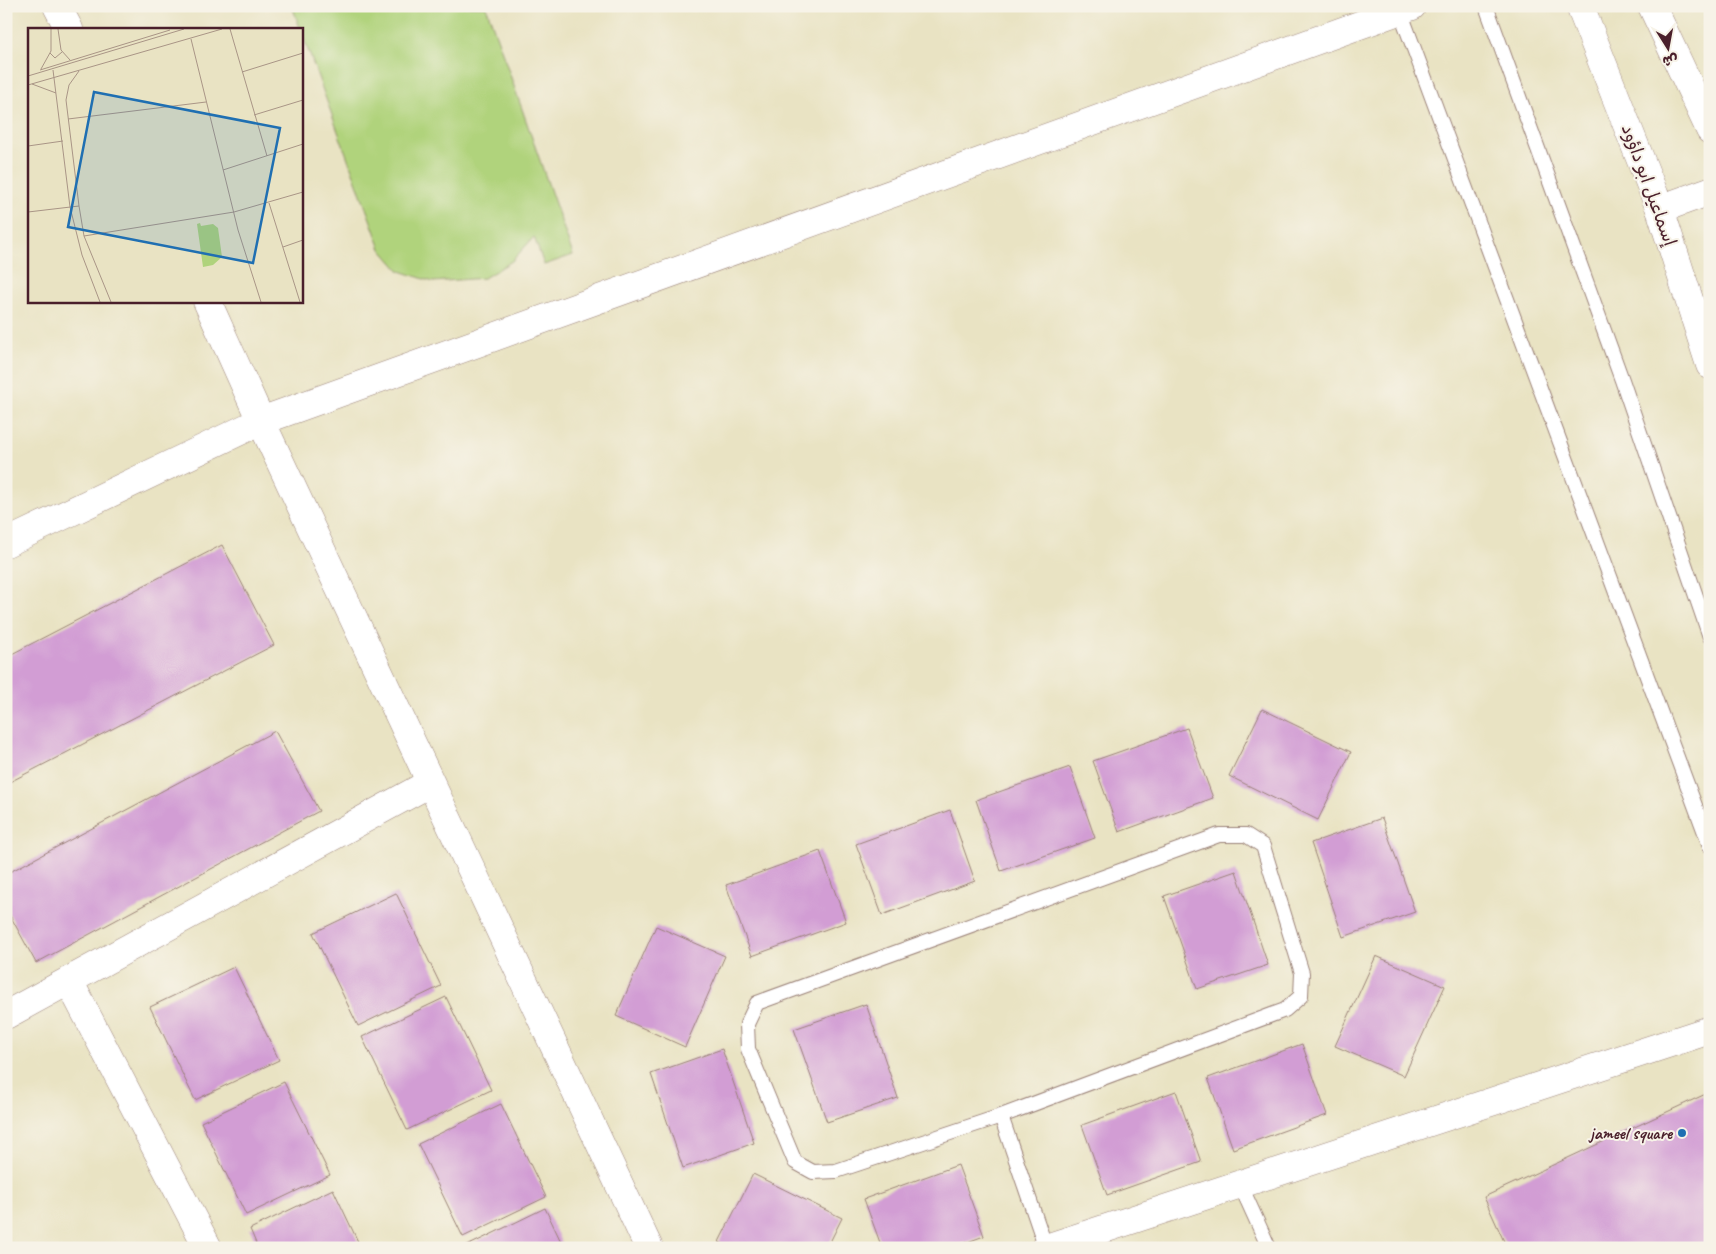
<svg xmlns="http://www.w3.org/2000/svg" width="1716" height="1254" font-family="Caveat,'Playpen Sans Arabic',sans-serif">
<rect width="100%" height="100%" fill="#f7f3e8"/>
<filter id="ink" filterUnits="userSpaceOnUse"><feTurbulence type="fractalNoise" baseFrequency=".02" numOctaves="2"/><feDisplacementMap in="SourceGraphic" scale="10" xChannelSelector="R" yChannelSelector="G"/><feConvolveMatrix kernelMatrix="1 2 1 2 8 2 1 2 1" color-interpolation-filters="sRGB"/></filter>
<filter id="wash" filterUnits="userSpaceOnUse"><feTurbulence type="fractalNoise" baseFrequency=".0096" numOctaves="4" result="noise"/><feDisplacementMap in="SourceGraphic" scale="20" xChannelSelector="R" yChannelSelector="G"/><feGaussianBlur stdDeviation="1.12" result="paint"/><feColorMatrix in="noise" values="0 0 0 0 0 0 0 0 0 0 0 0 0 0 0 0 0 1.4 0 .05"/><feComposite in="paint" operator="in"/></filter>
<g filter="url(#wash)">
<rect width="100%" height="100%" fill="#e9e3c3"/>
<path fill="#b0d37c" stroke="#7d7954" d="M292,6H486L573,255L544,265L534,237L512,261L484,278L433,282L400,271L381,249Z"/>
<g id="blocks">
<path fill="#d29dd4" d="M222,545L274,645L6,784V657Z
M1262,709L1351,752L1318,820L1229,776Z
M1187,728L1213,798L1119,832L1093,761Z
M275,731L319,811L36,963L6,908V874Z
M1070,767L1095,838L1001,871L976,800Z
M950,810L975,881L882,915L856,844Z
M1382,818L1415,912L1343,937L1311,843Z
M820,851L846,922L752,956L726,885Z
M1236,871L1268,965L1197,989L1164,896Z
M396,893L441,986L358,1026L313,933Z
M656,926L725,956L685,1047L616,1016Z
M1376,956L1445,986L1404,1076L1335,1046Z
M234,967L279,1060L195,1100L150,1007Z
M446,997L491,1090L407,1130L362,1037Z
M866,1004L898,1098L827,1122L794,1029Z
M1302,1044L1327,1115L1233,1149L1208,1078Z
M722,1049L754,1143L683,1168L651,1074Z
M284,1082L330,1175L246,1215L201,1122Z
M1176,1091L1201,1162L1107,1195L1082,1125Z
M1710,1092V1248H1507L1484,1197Z
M501,1104L546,1197L463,1237L418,1144Z
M958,1165L984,1236L951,1248H882L864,1199Z
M753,1174L842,1218L827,1248H731L719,1242Z
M333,1189L361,1248H258L250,1229Z
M545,1208L564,1248H463Z"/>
</g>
</g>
<g filter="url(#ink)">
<use href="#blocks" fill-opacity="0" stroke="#9a8177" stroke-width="1"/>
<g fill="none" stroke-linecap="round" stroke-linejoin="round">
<defs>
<path id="lane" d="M1486,6L1622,380L1710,637
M1400,11L1710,846
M1001,1116L1285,1010L1301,996L1302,973L1263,846L1246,835H1219L757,1003L747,1024L748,1049L795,1162L813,1172L836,1171L1001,1116L1046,1248
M1240,1184L1269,1248"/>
<path id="street" d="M1660,209L1710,191
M6,543L261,421L1412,6
M69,981L208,1248
M6,1015L430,783
M1046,1248L1710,1030"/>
<path id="secondary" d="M1580,6L1660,209L1710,365
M1652,6L1710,130"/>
<path id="primary" d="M57,6L69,29
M207,301L261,421L649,1248"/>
</defs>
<use href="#lane" stroke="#9a8177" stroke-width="16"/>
<use href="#street" stroke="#9a8177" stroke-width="29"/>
<use href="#secondary" stroke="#9a8177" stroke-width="29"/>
<use href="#primary" stroke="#9a8177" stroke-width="29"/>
<use href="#lane" stroke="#fff" stroke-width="14"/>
<use href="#street" stroke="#fff" stroke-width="28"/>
<use href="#secondary" stroke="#fff" stroke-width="28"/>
<use href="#primary" stroke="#fff" stroke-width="28"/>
</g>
</g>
<circle fill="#1f6fb2" stroke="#f7f3e8" stroke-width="2" cx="1682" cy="1133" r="5"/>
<g text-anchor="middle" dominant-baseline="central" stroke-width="4" stroke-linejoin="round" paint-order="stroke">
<g font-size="18" fill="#4a1f2b" stroke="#f7f3e8">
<text transform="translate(1649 185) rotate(70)">إسماعيل ابو داؤود</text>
</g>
<g font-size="18" font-weight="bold" fill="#4a1f2b" stroke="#f7f3e8" text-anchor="end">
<text x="1672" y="1133">jameel square</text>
</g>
</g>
<g transform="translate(28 28)">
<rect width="275" height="275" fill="#e9e3c3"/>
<path d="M172,195L173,198L185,196L190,200L194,229L185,237L175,239L169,196Z" fill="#b0d37c"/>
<path fill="none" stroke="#a99586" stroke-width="1" d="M30,1L33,22L42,32M202,1L239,128M163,11L210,202L233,274M22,25L27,30L34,24M13,41L23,23V1M12,42L142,2M25,42L42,179L54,227L72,274M51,43L41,57L38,72L51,178L56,208L83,274M214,44L275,25M0,48L156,1M4,56L28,65M0,57L194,1M226,87L275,72M40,91L178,74M0,118L35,113M195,142L275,116M241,175L272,274M0,184L51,178M56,208L206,184L275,164M255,219L275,212"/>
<path fill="#1f6fb2" fill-opacity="0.15" stroke="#1f6fb2" stroke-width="2.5" d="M66,64L252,100L225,235L40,199Z"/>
<rect width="275" height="275" fill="none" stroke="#4a1f2b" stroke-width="2.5"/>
</g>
<rect width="1716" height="1254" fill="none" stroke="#f7f3e8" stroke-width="25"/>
<g transform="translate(1668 48) rotate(169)" stroke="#f7f3e8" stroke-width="4" paint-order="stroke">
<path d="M0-4L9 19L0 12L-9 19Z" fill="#4a1f2b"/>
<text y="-8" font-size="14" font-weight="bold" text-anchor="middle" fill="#4a1f2b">ش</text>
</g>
</svg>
